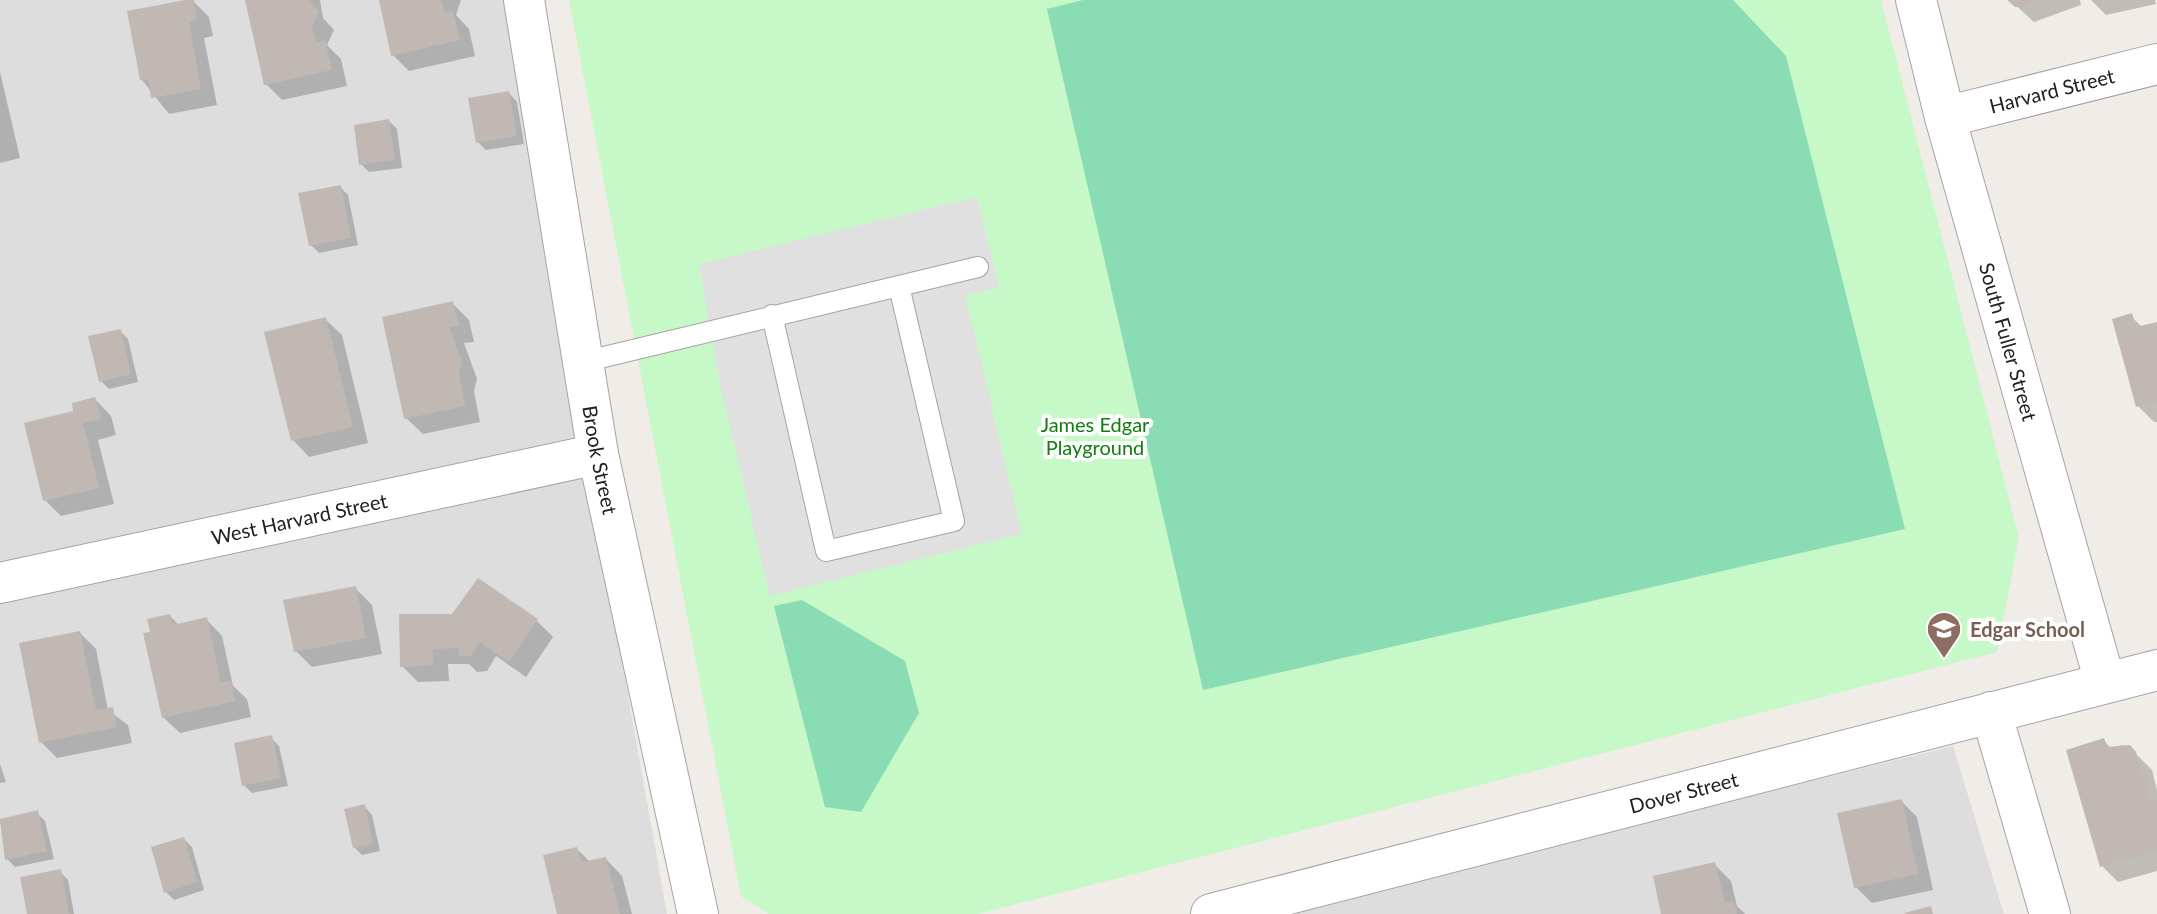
<svg xmlns="http://www.w3.org/2000/svg" width="2157" height="914" font-family="Lato,sans-serif">
<rect width="100%" height="100%" fill="#f0ece7"/>
<path fill="#dedddd" d="M0,0H504L667,914H0Z
M1953,746L2004,914H1274Z"/>
<path fill="#c7f8c7" d="M569,0H1881L2019,538L1997,652L978,914H769L741,896Z"/>
<path fill="#89dcb4" d="M1083,0H1733L1786,56L1905,529L1203,690L1047,9Z
M802,600L905,661L919,713L861,812L825,807L774,606Z"/>
<path fill="#e0e0e0" d="M977,197L999,288L965,295L1022,534L770,596L721,389L699,264Z"/>
<path fill="#0003" d="M247,0H320L323,18L334,30L327,45L341,59L347,86L282,100L266,84Z
M381,0H461L456,15L469,29L475,56L409,71L393,55Z
M2010,0H2080L2081,5L2034,22Z
M2091,0H2155L2156,4L2106,15Z
M193,1L209,17L213,36L204,38L217,105L169,114L142,80Z
M0,72L20,158L0,163Z
M509,93L517,102L524,144L486,150L478,142Z
M389,121L397,129L402,168L369,172L361,164Z
M340,187L348,195L358,245L319,253L311,245Z
M452,303L469,320L474,342L464,343L477,379L474,391L480,422L423,434L406,418Z
M2131,316L2143,328L2157,324V422H2154L2138,406Z
M325,319L342,335L368,443L309,457L293,440Z
M120,331L128,339L138,382L109,389L101,381Z
M95,399L111,416L116,435L98,440L114,504L61,516L45,500L76,413Z
M478,581L537,621L553,637L526,677L496,656L487,671L477,672L469,664H448L449,681L418,682L402,666L453,616Z
M355,588L372,605L382,654L312,667L296,651Z
M170,616L179,625L206,619L222,636L233,686L247,699L251,717L180,733L163,717Z
M80,633L96,649L108,710L128,725L132,743L57,758L41,742Z
M271,738L279,746L288,786L252,793L244,785Z
M2104,741L2111,748L2123,745L2135,753L2152,770L2157,790V871L2118,882L2102,866Z
M0,764L6,782L0,783Z
M1901,801L1917,817L1933,890L1872,903L1856,887Z
M364,806L372,815L380,851L362,855L354,847Z
M37,813L45,821L54,859L15,867L7,859L0,821Z
M184,839L192,847L204,890L174,900L166,892Z
M577,849L590,862L606,859L622,876L632,914H559Z
M1715,865L1731,881L1737,906L1745,914H1663Z
M60,872L68,880L74,914H29Z"/>
<path fill="#c1b8b3" d="M185,0H194L197,20L189,22L201,89L151,98L148,79L140,80L127,11Z
M245,0H308L314,5L319,12L312,27L317,43L325,40L332,70L264,85Z
M379,0H441L444,12L453,11L460,40L391,56Z
M2007,0H2032L2023,7H2015Z
M509,91L517,136L476,143L468,98Z
M389,119L395,160L359,165L354,125Z
M341,185L351,238L309,246L298,193Z
M453,301L459,326L449,327L462,361L459,373L465,406L404,419L382,317Z
M2132,313L2136,327L2157,322V401L2136,407L2112,319Z
M326,317L353,427L291,441L264,332Z
M121,329L131,374L99,382L88,336Z
M95,397L101,419L83,423L99,488L43,501L24,423L73,411L72,403Z
M478,578L538,619L509,662L479,642L471,656H459L458,648L433,649V665L400,667L399,614H452Z
M356,586L366,638L294,652L283,600Z
M170,614L173,625L207,617L221,683L231,680L235,701L162,718L143,633L150,632L147,619Z
M80,631L96,710L113,707L117,727L39,743L19,643Z
M272,735L281,778L242,786L234,743Z
M2104,738L2107,747L2130,745L2136,752L2141,771L2150,780V800L2157,799V850L2100,867L2066,750Z
M1902,799L1918,874L1854,888L1837,813Z
M365,804L373,844L353,848L344,809Z
M38,810L47,851L5,860L0,819Z
M184,837L197,882L164,893L151,847Z
M577,847L582,862L606,857L620,914H557L543,855Z
M1715,862L1725,903L1734,901L1737,914H1661L1653,876Z
M61,869L69,914H27L20,877Z
M1931,906L1933,914H1905L1904,913Z"/>
<g fill="none" stroke-linecap="round" stroke-linejoin="round">
<defs>
<path id="service" d="M899,286L978,267
M583,362L899,286L954,521L826,551L772,315"/>
<g id="minor">
<path id="s1" d="M524,0L598,454L698,914"/>
<path id="s2" d="M1916,0L1945,117L2105,682"/>
<path id="s3" d="M1945,117L2157,64"/>
<path id="s4" d="M0,583L598,454"/>
<path d="M1991,712L2050,914"/>
<path id="s5" d="M1211,914L2157,670"/>
</g>
</defs>
<use href="#service" stroke="#a4a4a4" stroke-width="22"/>
<use href="#minor" stroke="#a4a4a4" stroke-width="42"/>
<use href="#service" stroke="#fff" stroke-width="20"/>
<use href="#minor" stroke="#fff" stroke-width="40"/>
</g>
<defs>
<symbol id="school-pin" viewBox="-11 -11 22 30"><path d="M0 17L-7.5 6A9.5 9.5 0 1 1 7.5 6Z" fill="#8d6e63" stroke="#fff"/><path d="M0-5L7-2L0 1L-7-2ZM-4 1L0 2.5L4 1V4Q0 6-4 4Z" fill="#fff"/></symbol>
</defs>
<g fill-rule="evenodd">
<use href="#school-pin" x="1924" y="609" width="40" height="54"/>
</g>
<g text-anchor="middle" dominant-baseline="central" stroke-width="8" stroke-linejoin="round" paint-order="stroke">
<g font-size="20" fill="#202020" stroke="#fff">
<text stroke="none"><textPath href="#s3" startOffset="110">Harvard Street</textPath></text>
<text stroke="none"><textPath href="#s2" startOffset="354">South Fuller Street</textPath></text>
<text stroke="none"><textPath href="#s1" startOffset="466">Brook Street</textPath></text>
<text stroke="none"><textPath href="#s4" startOffset="306">West Harvard Street</textPath></text>
<text stroke="none"><textPath href="#s5" startOffset="488">Dover Street</textPath></text>
</g>
<g font-size="20" fill="#117c10" stroke="#fff">
<text x="1095" y="424">James Edgar<tspan x="1095" dy="23">Playground</tspan></text>
</g>
<g font-size="20" font-weight="bold" fill="#785e54" stroke="#fff" text-anchor="start">
<text x="1970" y="629">Edgar School</text>
</g>
</g>
</svg>
